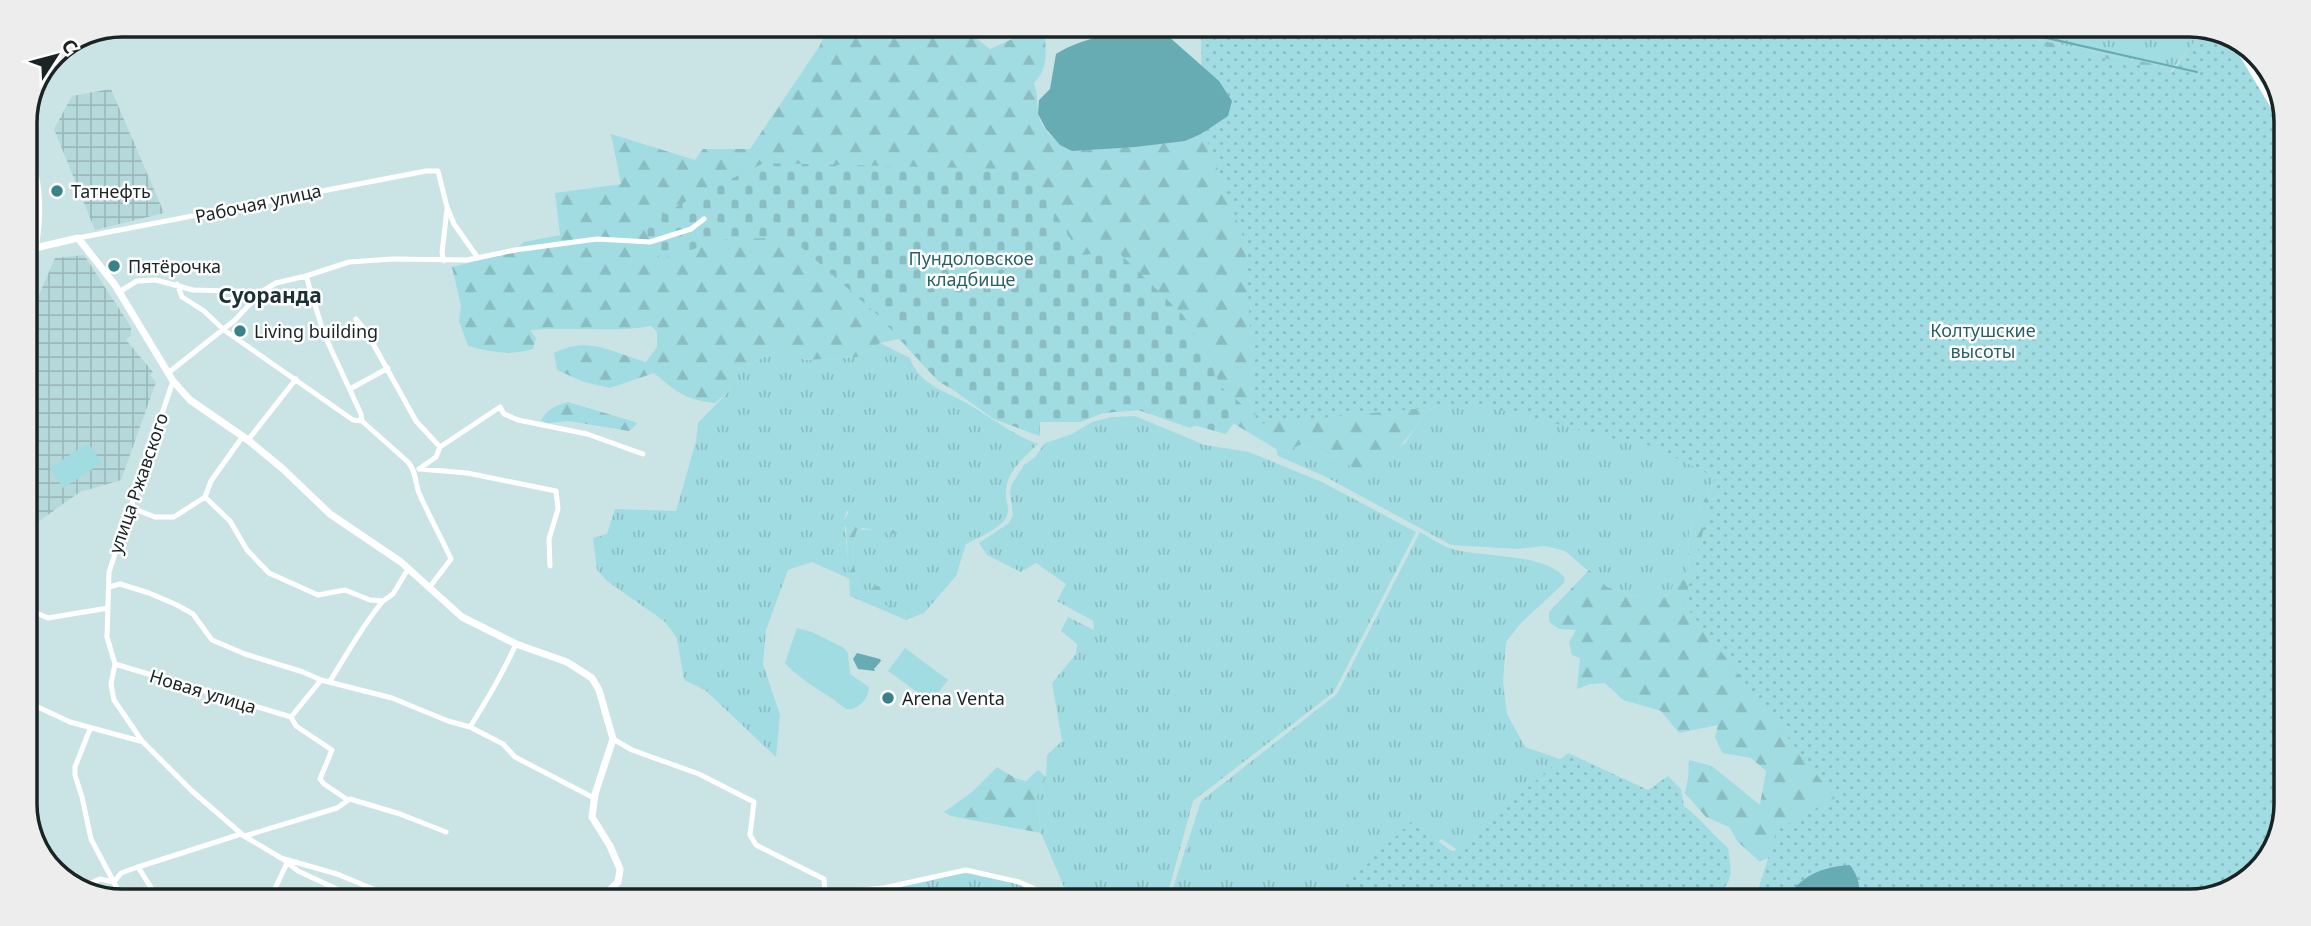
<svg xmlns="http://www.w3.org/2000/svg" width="2311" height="926" font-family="'Noto Sans',sans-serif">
<defs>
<pattern id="industrial-grid" width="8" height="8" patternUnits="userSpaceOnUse" patternTransform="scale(1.75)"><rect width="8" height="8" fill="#b5d8da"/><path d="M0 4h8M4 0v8" fill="none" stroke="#9bb9bb"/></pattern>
<pattern id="grass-tufts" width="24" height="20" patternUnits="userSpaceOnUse" patternTransform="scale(1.75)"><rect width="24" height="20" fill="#a1dce2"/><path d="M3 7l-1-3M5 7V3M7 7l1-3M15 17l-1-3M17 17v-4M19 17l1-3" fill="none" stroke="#8abdc2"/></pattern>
<pattern id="forest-firs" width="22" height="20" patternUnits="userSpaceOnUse" patternTransform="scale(1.75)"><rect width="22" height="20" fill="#a1dce2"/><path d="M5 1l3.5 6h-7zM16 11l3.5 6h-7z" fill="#8abdc2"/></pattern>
<pattern id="cemetery-stones" width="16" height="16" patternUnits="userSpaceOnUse" patternTransform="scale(1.75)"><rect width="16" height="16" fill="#a1dce2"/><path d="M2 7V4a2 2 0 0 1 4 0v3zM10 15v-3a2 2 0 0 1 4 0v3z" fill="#8abdc2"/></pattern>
<pattern id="park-dots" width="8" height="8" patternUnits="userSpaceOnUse" patternTransform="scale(1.75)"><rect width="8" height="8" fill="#a1dce2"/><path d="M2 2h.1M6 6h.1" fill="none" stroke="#8abdc2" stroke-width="1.8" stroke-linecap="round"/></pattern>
</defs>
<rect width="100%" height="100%" fill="#cae4e6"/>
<path fill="url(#industrial-grid)" d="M111,89L164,213L95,230L54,129L72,96Z
M84,255L131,327V335L126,340L153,372L150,375L156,382L121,480L80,492L25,531V327L55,258Z"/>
<path fill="url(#grass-tufts)" d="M1995,31L2203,32L2173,68Z
M880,343L910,358C918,386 954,394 975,408C996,421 1014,435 1038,444C1025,456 1008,471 1006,489C1004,502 1013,509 1004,521C995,531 978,538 966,544L956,576L924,613L906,620V613L876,602L877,597L883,592L875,586L866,593L862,592C854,577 850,546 857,530C863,528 886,532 896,532L892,529L856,521L852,518L851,512L847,511L844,520L850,579L812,562L788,570L766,630L763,664L780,715L776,757L705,690L684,680L677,638L664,621L607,581L597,570L593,538L607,534L615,509L676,511L696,441L698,423L730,390L734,376L754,362L777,351L807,360L857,357Z
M1479,398L1645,437L1720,470L1689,529L1688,573L1674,583L1670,593L1661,598H1643L1607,587L1565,551L1545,546L1518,549L1451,545L1326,477L1278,456L1276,449L1287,451L1302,444L1357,469L1405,443L1428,409Z
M1135,416L1205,445L1249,452L1322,482L1416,532L1334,692L1193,801L1169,889L1161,898H1081L1064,887L1041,833L1037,796L1046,777L1047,755L1062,741L1052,683L1076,654L1077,644L1061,631L1068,617L1094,630L1093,621L1057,601L1066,584L1036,563L1021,572L987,555L979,543L1009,523L1013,515L1010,492L1012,484L1024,465L1035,457L1045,443L1072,434L1092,422L1112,417Z
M1420,532C1429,537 1439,544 1449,548C1482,559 1542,551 1565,578L1564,583L1521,623L1506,642L1503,682L1507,714L1525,747L1566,761L1532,899L1441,839L1389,899L1164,898L1173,888L1201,801L1337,694Z
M965,873L1019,884L1047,898L900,897V887L926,879Z"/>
<path fill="url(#forest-firs)" d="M829,27H962L990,49L1035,29L1045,35C1046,56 1048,68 1034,83C1038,96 1037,100 1038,112C1040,129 1058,144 1072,151L1201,134L1247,118L1208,31L1200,28L1995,31L2173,68L2152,117L2000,622L1784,854L1759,861L1738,842L1729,827L1706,817L1685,793L1688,778L1689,760L1712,766L1760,805L1766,771L1751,758L1722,753L1715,737L1718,725L1679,733L1661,711L1623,700L1605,683L1590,684L1577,689L1580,658L1572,655L1569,642L1576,630L1559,629L1549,622V612L1589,570L1607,587L1643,598H1661L1670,593L1674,583L1688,573L1689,529L1720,470L1645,437L1479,398L1428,409C1405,443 1397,456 1357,469L1302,444L1287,451L1276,449L1218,414L1190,428L1139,410L1103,413L1080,422H1040V436L994,419L955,391L938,381L899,339L880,343L857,357L807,360L777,351L754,362L735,376L730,390L715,403C686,400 676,392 654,373L610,388L584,382L557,370L554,353C589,335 613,353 646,362L657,347V332L651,326C611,333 570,326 530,330L536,338L533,349C510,356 491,352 468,346L459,321L461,306L452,267L513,252L524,242L560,235L555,193L621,184L611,134L695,160L703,149H750L819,47Z
M568,402L635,422L637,424L629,431L568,421L549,423L541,421C546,409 556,406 568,402Z
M850,510C858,530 879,519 896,532L893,534L863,528L857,530C850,546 854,577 862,592L866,593L875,586H882L883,592L877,597L876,602L905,611L906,620L850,596L846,527L839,526L838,523L844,520Z
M997,767L1015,778L1026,781L1038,770L1046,777L1037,796L1041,833L951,816L944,812L972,792Z"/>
<path fill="url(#cemetery-stones)" d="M764,163L1011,169L1036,180L1080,255L1118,252L1183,315L1206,353L1221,387L1245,407L1226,434L1138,410L1103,413L1080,422H1040V436L994,419L955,391L938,381L879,316L802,248L776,238L727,239L660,259L642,226L692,198Z"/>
<path fill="url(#park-dots)" d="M1201,28L1971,31L2172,72L2201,32H2226L2267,63L2286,115L2279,833L2275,832L2258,854V866L2243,885L2189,901L1755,900L1777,830L1835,798L1684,604L1717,478L1652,446L1601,436L1520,414L1468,404L1256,424L1245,242L1202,127Z
M1568,753L1648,790L1668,776L1681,789L1684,806C1701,819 1712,834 1728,848C1731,871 1736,883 1713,896L1714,900L1330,899L1411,822L1453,852Z"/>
<path fill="#a1dce2" d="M88,443L102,463L63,488L50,468Z
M797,628L812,632L844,648L848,653L850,674L869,687C869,699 857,711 846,709C827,693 800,681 785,663Z
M905,648L948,680L931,702L888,671Z"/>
<path fill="#67acb2" d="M1159,28L1219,81L1232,101L1228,116L1201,134L1185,141L1135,147L1072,151L1060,145L1046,129L1038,114L1039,100L1050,89L1056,54C1082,37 1128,30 1159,28Z
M857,653L880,659L881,661L874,669L875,671L858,669L853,659Z
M1850,865C1858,876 1862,888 1857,900H1786C1801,875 1822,867 1850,865Z"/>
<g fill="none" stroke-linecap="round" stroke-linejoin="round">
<path stroke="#67acb2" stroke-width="2" d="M2016,31L2197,72"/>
<path stroke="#fff" stroke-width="5" d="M2230,35L2286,128
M78,238L426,171H438L447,207L454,224L478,258
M444,261L442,253L447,209
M306,276L324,334L361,414L362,421
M177,284L182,297L204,311L224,330L353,420L362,421L408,462C416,471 415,482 419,493C429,516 441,537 451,559L429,588
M119,292L137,281L156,280L193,290L261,292L276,283L306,276L349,262L392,259L467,260L515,250L597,239L650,242L691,229L704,219
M356,319L366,331L416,421L440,447L436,457L419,469
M168,373L235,320L261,292
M173,381L109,572L107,637L115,664L111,684L114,700L142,741L192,791L244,836L281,858L337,874L388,895
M350,389L388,368
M248,440L296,379
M440,447L500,407L504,414L518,420L587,434L643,454
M420,469L467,473L556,491L558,509L549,539L550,566
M205,497L230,521L247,550L269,573L318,595L345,590L370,600L383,601L393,594L408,569
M132,508L155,517H174L205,497L211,481L243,436
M109,587L120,584L149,593L177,605L193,614L212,640L245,654L303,672L321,680L392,698L448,721L470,727L503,744L515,757L594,798
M25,608L48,618L108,608
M115,664L291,717
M321,680L291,717L296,726L332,750L320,779L324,784L348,800
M330,681C347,654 362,626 383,601
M25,701L70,722L140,741
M470,727C487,700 503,673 516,644
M90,729L75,767V775L82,797L91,839L120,894
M613,739L632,750L699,774L754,802L750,835L756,845L824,879L825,893L820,897
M245,836L337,808L350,799L400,814L446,832
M283,859L298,871L339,890L338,895
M138,867L155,894
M114,882L121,873L135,868L241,834
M78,889L100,879L114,882
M825,893L884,888L966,870L1019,882L1055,898
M272,895L287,863"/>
<path stroke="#fff" stroke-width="7" d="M25,144C47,191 39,243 25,291
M35,248L78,238L115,285L173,381L190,400L248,440L283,469L330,514L401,562L462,617L516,644L567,662L592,678L599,690L613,739L595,794L592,817L610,846L620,869L618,882L604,896"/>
</g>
<g fill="#3a8289" stroke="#fff" stroke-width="2.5">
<circle cx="57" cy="191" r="7"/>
<circle cx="114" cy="266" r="7"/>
<circle cx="240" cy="331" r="7"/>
<circle cx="888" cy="698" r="7"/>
</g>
<g text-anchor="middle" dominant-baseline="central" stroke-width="5" stroke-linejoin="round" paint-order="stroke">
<g font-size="18" fill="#1a2425" stroke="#fff" text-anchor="start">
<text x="71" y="191">Татнефть</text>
<text x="128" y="266">Пятёрочка</text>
<text x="254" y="331">Living building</text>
<text x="902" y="698">Arena Venta</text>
</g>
<g font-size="18" fill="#1a2425" stroke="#fff">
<text transform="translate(258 203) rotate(-12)">Рабочая улица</text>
<text transform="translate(138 483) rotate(-71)">улица Ржавского</text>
<text transform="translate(203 691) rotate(17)">Новая улица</text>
</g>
<g font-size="18" fill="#276166" stroke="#fff">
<text x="971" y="258">Пундоловское<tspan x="971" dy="21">кладбище</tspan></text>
<text x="1983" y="330">Колтушские<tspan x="1983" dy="21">высоты</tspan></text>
</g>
<g font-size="21" font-weight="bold" fill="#1b3133" stroke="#fff">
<text x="270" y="295">Суоранда</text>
</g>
</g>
<path d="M0 0H2311V926H0ZM122 37H2189A85 85 0 0 1 2274 122V804A85 85 0 0 1 2189 889H122A85 85 0 0 1 37 804V122A85 85 0 0 1 122 37Z" fill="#ededee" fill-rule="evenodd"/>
<path fill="none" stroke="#1a2425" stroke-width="3.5" d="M122 37H2189A85 85 0 0 1 2274 122V804A85 85 0 0 1 2189 889H122A85 85 0 0 1 37 804V122A85 85 0 0 1 122 37Z"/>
<g transform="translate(56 56) rotate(54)" stroke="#ffffff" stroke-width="5" paint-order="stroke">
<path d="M0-5L12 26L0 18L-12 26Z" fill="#1a2425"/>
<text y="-10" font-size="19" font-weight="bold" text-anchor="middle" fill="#1a2425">С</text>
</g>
</svg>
